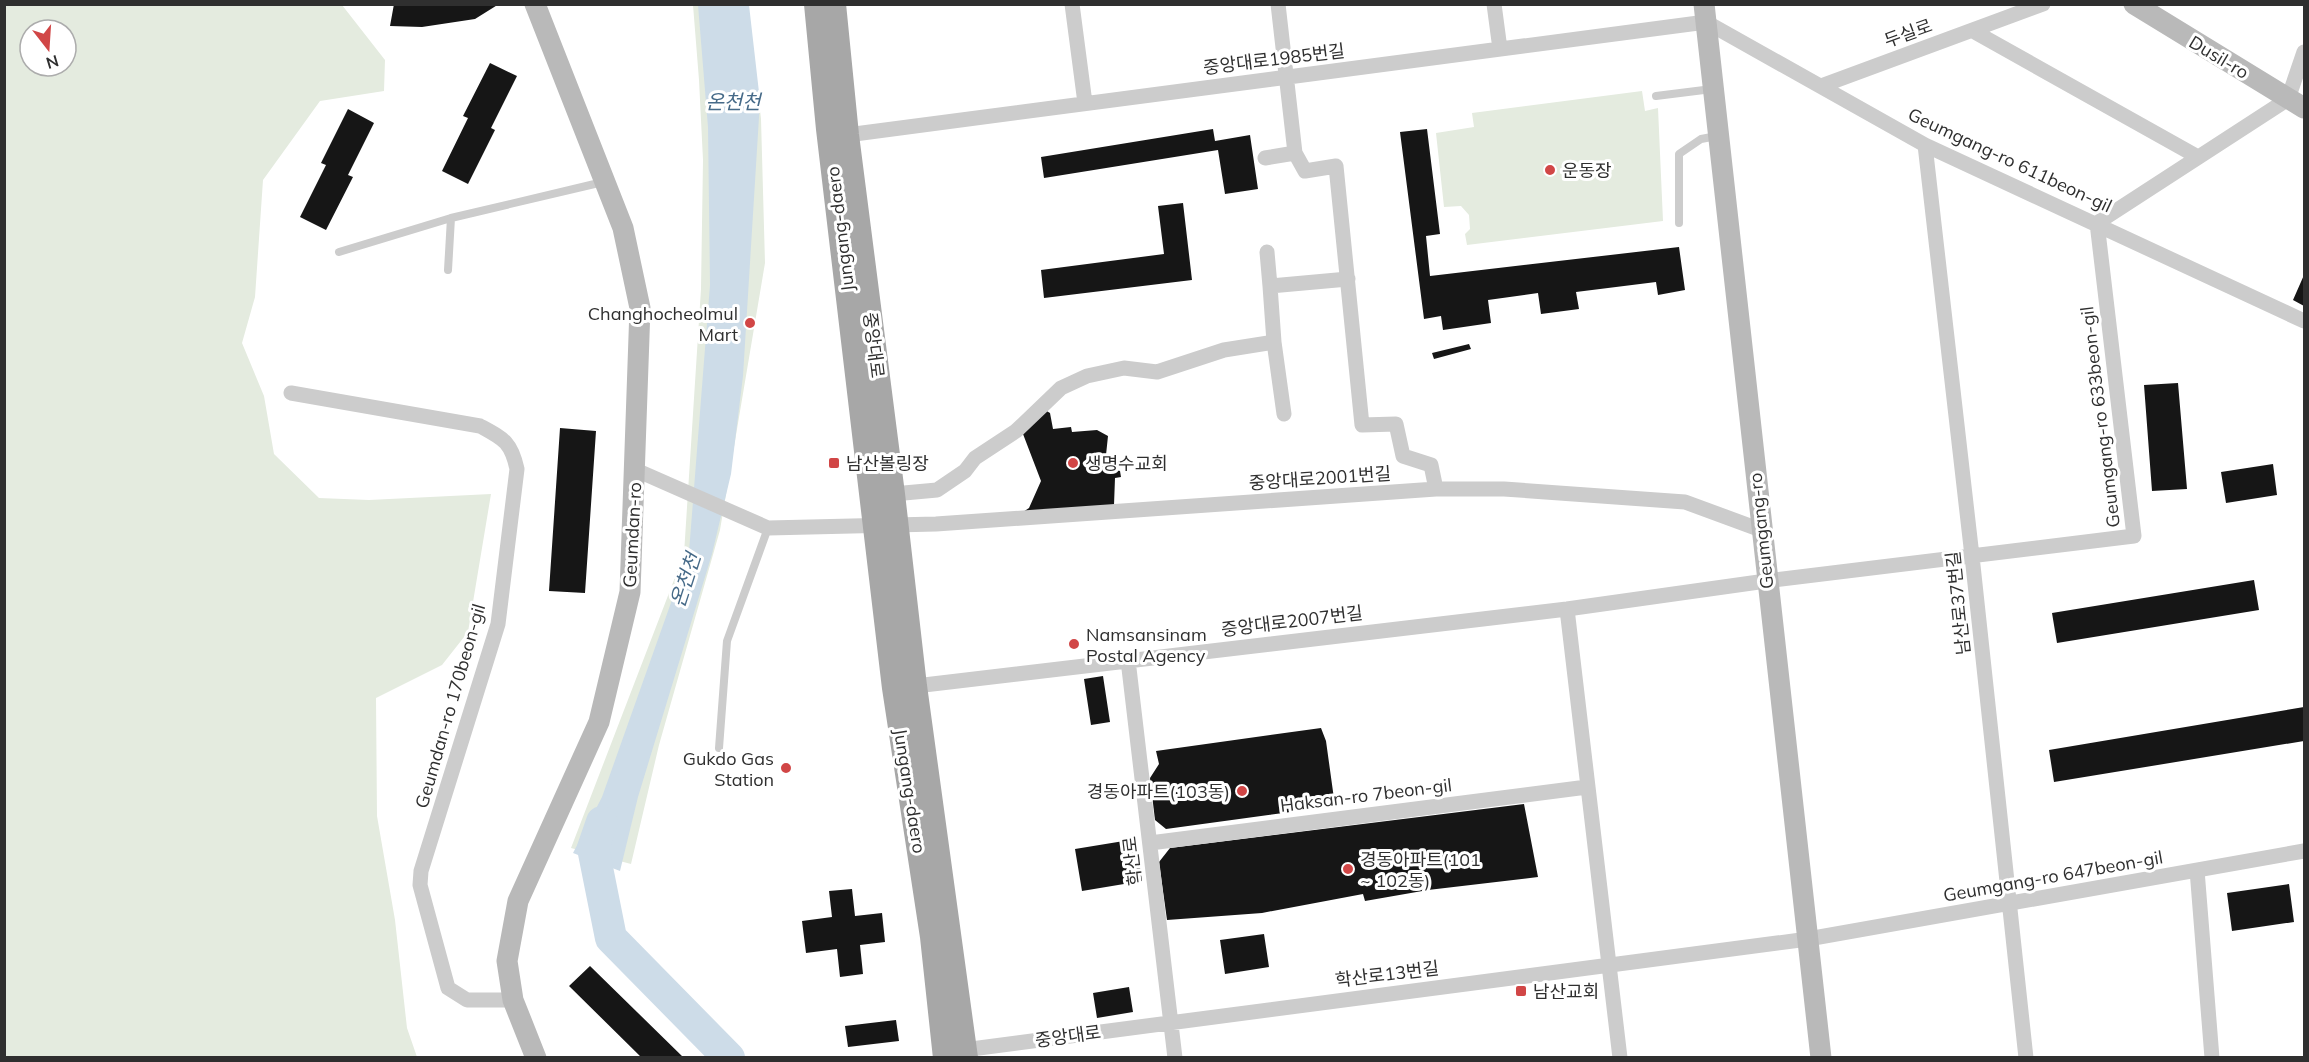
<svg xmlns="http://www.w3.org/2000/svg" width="2309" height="1062" font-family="Mulish,'Noto Sans KR',sans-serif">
<rect width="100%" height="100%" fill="#fff"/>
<path fill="#e4ebdf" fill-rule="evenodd" d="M5,4L342,5L385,60L384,91L320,101L263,180L255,297L242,343L264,396L274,454L319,498L369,500L491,494L468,632L442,665L376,698L377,816L395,920L407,1028L417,1057H5ZM30,30H66V66H30Z
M693,5H748L761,119L765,263L720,530L659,745L631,864L571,848L684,554L701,289L703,160L699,80Z
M1642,91L1645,111L1658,108L1663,221L1467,245L1465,234L1470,229L1469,215L1461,206L1444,207L1436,133L1474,127L1472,113Z"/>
<path fill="#cddce8" d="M698,5H749L760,101L743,376L731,474L712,554L638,797L620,871L573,853L602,797L689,552L710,285L708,127Z"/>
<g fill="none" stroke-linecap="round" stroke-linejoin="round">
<path stroke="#cddce8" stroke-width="32" d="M602,822L593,848L611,938L729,1058"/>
</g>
<path fill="#161616" d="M394,4H499L475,19L422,27L390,26Z
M490,63L517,76L491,128L495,130L468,184L442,171L468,118L463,116Z
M348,109L374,123L348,175L353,177L326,230L300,217L326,165L321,163Z
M1213,129L1215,141L1250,135L1258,189L1225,194L1218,150L1044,178L1041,157Z
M1427,129L1440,234L1426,236L1430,276L1679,247L1685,290L1658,295L1656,282L1576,292L1579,309L1541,314L1538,293L1488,300L1491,323L1443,330L1441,316L1424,319L1400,132Z
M1183,203L1192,280L1044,298L1041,270L1164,254L1158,206Z
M2304,275V306L2293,300Z
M1469,344L1471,349L1434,359L1432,353Z
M2178,383L2187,489L2152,491L2144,385Z
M1045,410L1050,413L1053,429L1071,427L1072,432L1097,430L1108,436L1106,455L1112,456L1111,469L1120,471L1121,477L1115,478L1114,505L1023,512L1029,508L1041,481L1023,434Z
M560,428L596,431L585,593L549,591Z
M2273,464L2277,495L2226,503L2221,472Z
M2254,580L2259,610L2057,643L2052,613Z
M1103,676L1110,722L1091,725L1084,679Z
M2304,707V741L2054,782L2049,750Z
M1321,728L1326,741L1335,806L1166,829L1155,820L1150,778L1159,764L1156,751Z
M1524,804L1538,877L1428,890L1365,901L1363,894L1262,913L1167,920L1159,862L1170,848Z
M1136,839L1142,881L1082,891L1075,849Z
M2289,884L2294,922L2232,931L2227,893Z
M852,889L855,916L882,913L885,942L860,945L863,974L840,977L837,949L806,953L802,921L832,917L829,891Z
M1264,934L1269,967L1225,974L1220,940Z
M590,966L684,1058H642L569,986Z
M1129,987L1133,1012L1097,1018L1093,993Z
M896,1020L899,1041L848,1047L845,1026Z"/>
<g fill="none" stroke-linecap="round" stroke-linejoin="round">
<path stroke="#ccc" stroke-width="8" d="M1656,96L1712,89
M1679,223V154L1701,139L1717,136
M339,252L451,218
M448,270L451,218L603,182
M719,748L727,641L768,528"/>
<path stroke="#ccc" stroke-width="15" d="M1072,4L1085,103
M1278,4L1295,153L1305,171L1336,166L1362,425L1396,424L1403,456L1431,465L1436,489
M1494,4L1500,49
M1973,31L2198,157
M1821,86L2043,4
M847,135L1706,22L1925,145L2304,321
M1925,145L1972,556L2026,1058
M1265,158L1295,153
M1267,252L1270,286
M1274,342L1284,414
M291,393L480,426C504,439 511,442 517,469L498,624L421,871L420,885L448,988L467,1000H513
M636,470L768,528L936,524L1436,489H1504L1685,502L1761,530
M893,494L937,490L965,471L975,458L1016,431L1061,388L1087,376L1124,368L1157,372L1224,350L1274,342L1270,286L1348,279
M1567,609L1620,1058
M1128,660L1175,1058
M907,687L1567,609L1766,581L2134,536L2097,223L2288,99L2304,52
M1150,843L1587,787
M2197,870L2212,1058
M956,1051L1808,939L2304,851"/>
<path stroke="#b9b9b9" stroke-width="21" d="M535,4L623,228L640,308L630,592L599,722L518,901L507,961L513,1000L536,1058
M1704,4L1821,1058
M2134,4L2304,108"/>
<path stroke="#a7a7a7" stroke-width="24" d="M816,4L828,129L894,688L932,937L945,1058
M834,4L847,135L893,494L915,686L966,1058"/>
</g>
<g fill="#d14646" stroke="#fff" stroke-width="2">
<circle cx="1550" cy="170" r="6"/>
<circle cx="750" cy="323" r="6"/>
<rect x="828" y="457" width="12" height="12" rx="3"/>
<circle cx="1073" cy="463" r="6"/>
<circle cx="1074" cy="644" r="6"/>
<circle cx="786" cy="768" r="6"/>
<circle cx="1242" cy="791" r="6"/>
<circle cx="1348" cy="869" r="6"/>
<rect x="1515" y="985" width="12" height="12" rx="3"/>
</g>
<g text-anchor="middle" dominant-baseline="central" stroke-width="6" stroke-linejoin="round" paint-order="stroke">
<g font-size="18" fill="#2f2f2f" stroke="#fff">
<text transform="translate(1908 33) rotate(-20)">두실로</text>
<text transform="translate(2219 57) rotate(31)">Dusil-ro</text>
<text transform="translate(1274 59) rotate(-7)">중앙대로1985번길</text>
<text transform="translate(2010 160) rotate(25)">Geumgang-ro 611beon-gil</text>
<text transform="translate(840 229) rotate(-97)">Jungang-daero</text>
<text transform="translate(874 345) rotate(83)">중앙대로</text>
<text transform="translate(2100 417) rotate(-97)">Geumgang-ro 633beon-gil</text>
<text transform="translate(1320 478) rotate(-4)">중앙대로2001번길</text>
<text transform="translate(1761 531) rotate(-96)">Geumgang-ro</text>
<text transform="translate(632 535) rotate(-87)">Geumdan-ro</text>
<text transform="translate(1958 603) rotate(-96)">남산로37번길</text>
<text transform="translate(1292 621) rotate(-7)">중앙대로2007번길</text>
<text transform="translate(450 706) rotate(-74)">Geumdan-ro 170beon-gil</text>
<text transform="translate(910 791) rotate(81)">Jungang-daero</text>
<text transform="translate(1366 795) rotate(-7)">Haksan-ro 7beon-gil</text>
<text transform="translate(1132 861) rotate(-97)">학산로</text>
<text transform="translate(2053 876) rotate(-10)">Geumgang-ro 647beon-gil</text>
<text transform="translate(1387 974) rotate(-7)">학산로13번길</text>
<text transform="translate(1068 1036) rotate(-8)">중앙대로</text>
</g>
<g font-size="18" fill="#2f2f2f" stroke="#fff" text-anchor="start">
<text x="1562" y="170">운동장</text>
<text x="738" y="313" text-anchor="end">Changhocheolmul<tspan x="738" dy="21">Mart</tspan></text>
<text x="846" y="463">남산볼링장</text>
<text x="1085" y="463">생명수교회</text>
<text x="1086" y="634">Namsansinam<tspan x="1086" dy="21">Postal Agency</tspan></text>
<text x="774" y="758" text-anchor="end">Gukdo Gas<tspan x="774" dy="21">Station</tspan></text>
<text x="1230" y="791" text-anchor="end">경동아파트(103동)</text>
<text x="1360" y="859">경동아파트(101<tspan x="1360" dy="21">~ 102동)</tspan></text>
<text x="1533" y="991">남산교회</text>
</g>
<g font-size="20" font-style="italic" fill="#466a88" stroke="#fff">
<text x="733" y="101">온천천</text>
<text transform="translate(685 580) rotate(-72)">온천천</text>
</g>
</g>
<rect width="2309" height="1062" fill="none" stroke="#2f2f2f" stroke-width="12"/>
<g transform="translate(48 48) rotate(163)"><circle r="28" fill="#ffffff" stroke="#acacac" stroke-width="1.5"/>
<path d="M0-4.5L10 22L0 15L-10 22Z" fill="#d14646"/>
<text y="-9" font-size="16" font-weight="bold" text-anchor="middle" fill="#2f2f2f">N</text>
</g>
</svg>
